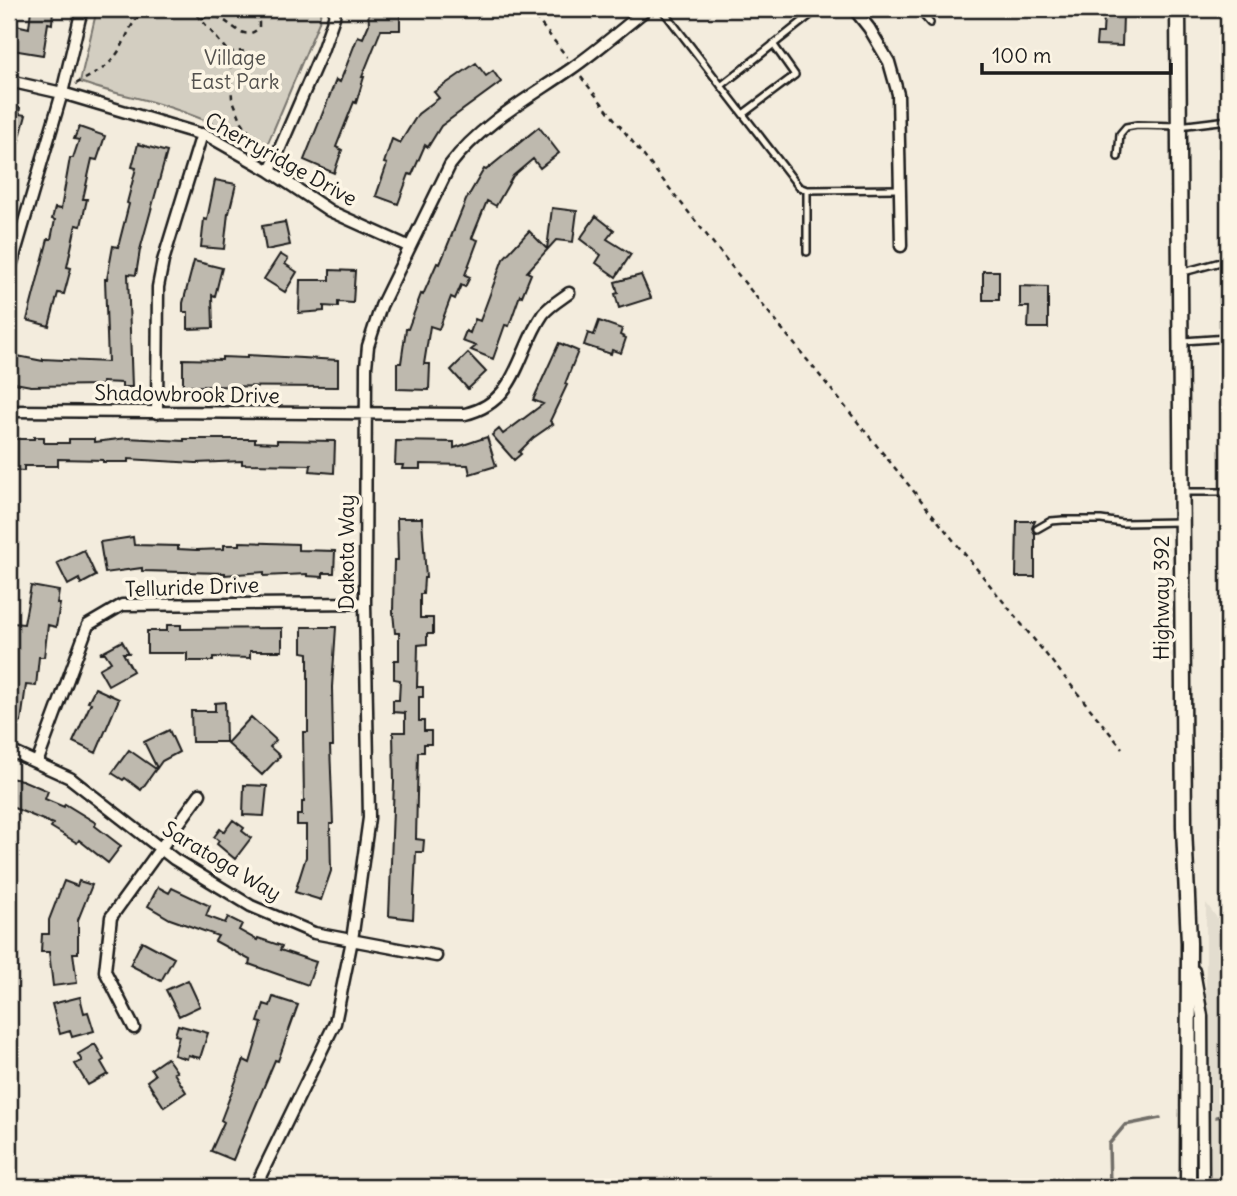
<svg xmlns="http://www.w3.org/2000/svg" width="1237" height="1196" font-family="Delius,sans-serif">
<rect width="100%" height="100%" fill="#f3ecdd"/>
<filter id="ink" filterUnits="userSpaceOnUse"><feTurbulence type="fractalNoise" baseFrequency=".0143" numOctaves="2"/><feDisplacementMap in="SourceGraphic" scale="14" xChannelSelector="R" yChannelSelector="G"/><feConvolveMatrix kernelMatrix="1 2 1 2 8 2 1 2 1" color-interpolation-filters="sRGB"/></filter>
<g filter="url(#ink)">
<path fill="#e3ddcf" d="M1206,903L1228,933V1187H1206Z"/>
<path fill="#d3cec1" stroke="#78756e" stroke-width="2" d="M97,9H321L319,22L268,143L264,146C230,130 195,115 159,104C133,96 106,92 80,82Z"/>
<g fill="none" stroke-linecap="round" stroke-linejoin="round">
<path stroke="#716e68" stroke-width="3.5" d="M1216,1117L1228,1115
M1110,1187L1109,1144L1125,1125L1160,1118"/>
</g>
<path fill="#beb9ae" stroke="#1c1c1c" stroke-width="2" d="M31,9H53L52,24L48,23L43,55L12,50L16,25L29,28Z
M368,9H400V30H381L362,77H364L356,103L354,102L336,147L342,150L334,173L304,160L336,80L340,82L358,36L363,38L369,24Z
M1104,14L1123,15L1122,46L1096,45L1097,33H1103Z
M476,63L486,76L493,71L501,82L441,126L428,147L425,145L412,175L409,174L398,204L376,196L387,164L384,163L392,139L400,143L418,114L439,98L434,92Z
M9,105L20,108L19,114L26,115L12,167H9Z
M79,127L105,136L97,160L92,159L83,199H87L81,226L76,225L67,267L71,268L64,294L58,293L49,326L27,320L48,239H51L55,220L52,219L55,208L61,209L70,158H73L79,140L74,139Z
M539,127L559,153L540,168L533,159L513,176L496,206L487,201L472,238L478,240L465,275L470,277L465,287L461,285L455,299L451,297L439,329L430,326L424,364H430L429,390L397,389V363H401L406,329H408L421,294L423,295L437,263L440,264L466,200L484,169L486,170Z
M138,144L167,152L140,250L136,275L128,274L132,387H122V383L102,382V385L31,386L9,382L12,355L43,361V359L108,362L105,279H107L113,246L118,247L129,204L127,203L136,168L132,167Z
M215,180L236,184L229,213H228L224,249L201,247L204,219L207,220Z
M552,208L577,211L573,242L556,240L527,272L531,274L522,296L520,295L509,326L505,325L493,359L471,350L476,346L462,341L466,331L470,333L475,319L480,321L503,259L529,231L547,249Z
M596,216L614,230L607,239L631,254L616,277L596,263L601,255L580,239Z
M285,222L290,245L266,250L262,226Z
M280,254L288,259L285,264L297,272L285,292L264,279Z
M194,261L222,268L215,296L212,295L213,328L188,329V312H183V303Z
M330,270L355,271L353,303L338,302V307L324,306V311L299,313L300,280H330Z
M983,271H999V300H983Z
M641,275L651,298L619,308L615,294L618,293L615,282Z
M1020,286L1048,287V328H1028L1029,307H1020Z
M599,321L622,329L620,335L626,338L621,353L612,350L611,354L584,345L588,333L594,335Z
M559,343L578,351L565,384L567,385L550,421L553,424L533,438L519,452L521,454L514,460L492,435L499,429L503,434L543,404L533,400Z
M468,353L486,372L468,389L451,370Z
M247,355L338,360V387L183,386V359L222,360V357L247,358Z
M34,437H44V443H69V439H94V442L127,438L184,441V439H255V442L277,443V440L335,441L334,473L310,471L311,465L242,464V461L196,463L128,459V462H103V460L58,459V466H24V471L9,470V439H34Z
M487,437L496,466L470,474L468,465L420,464V469H402L403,465H395L396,441L454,442V448Z
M397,518H422L426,578H424L423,594H420V618H433V634H427V644L418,645L417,687H423V697H419V721H424V731H431V744H424V752H418L416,839L424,840L423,852H416L413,919L389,916L394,782L393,732H405V713L393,712V700H399L400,680L394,679V660H399V633H395L393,612L394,560H398Z
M1017,521H1035L1032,528L1035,534V577H1016Z
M133,537L134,545L178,546V549L197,550L224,549V545H240V542L298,544V550L335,551L334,573H323V577L307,576V574L264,576V572L225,575V573L142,571V568L105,573L100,542Z
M84,550L96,576L81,584L79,579L68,585L57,563Z
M31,586L59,591L57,604H60L56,627L48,625L44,657H39L36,686L26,685L21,722L9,720V693L13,654L10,653L13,623L24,624Z
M167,625H181V629L282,628V651H250V658L213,657V661H187V653H147V631H167Z
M302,627H336L332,687L333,746H330L333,824H330L331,871L321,900L295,892L306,857V825H297V815H302V802H304L303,732H308V653L302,652Z
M122,641L129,653H123L133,671L108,685L99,669L111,662L105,653H100Z
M95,688L119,699L96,753L73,742L91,703L88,702Z
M225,702L226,742H192L191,711H215V703Z
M251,717L276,740L270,747L280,756L262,775L227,743Z
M169,730L179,752L162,761L157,768L144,742Z
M129,750L156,769L141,790L125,778L123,780L112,773Z
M9,778L22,780L48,791L45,799L64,807L65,804L96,823L95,826L121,846L108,863L79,840L77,843L51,827L53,824L9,806Z
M244,785L267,786L264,816L243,815Z
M233,820L244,828L242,831L251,838L235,859L217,844L219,841L214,837L220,829L224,832Z
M64,881L77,886L79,881L92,885L78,920V953H73L77,983L53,986L49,952H41L42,934H49V920Z
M158,887L169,893L172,888L210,906L206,916L225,923L228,917L242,924L239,930L257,940L258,938L282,946L280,950L316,962L308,985L249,964L250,960L215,941L218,936L170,919L148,906Z
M142,941L174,958L161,981L130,965Z
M188,980L200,1006L179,1016L166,990Z
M80,997L84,1013L88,1012L94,1031L72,1037L70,1031L60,1034L52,1004Z
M273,997L298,1005L278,1061L275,1060L233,1160L211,1151L224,1122L221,1120L244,1060L250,1063L262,1023L258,1022L264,1004L270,1006Z
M178,1025L208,1033L200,1058L188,1055L187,1059L174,1055L179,1036L175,1035Z
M95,1044L104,1060L101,1062L108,1074L88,1085L75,1064L82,1061L78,1054Z
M167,1058L177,1072L174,1073L186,1092L164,1107L147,1081L155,1075L151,1069Z"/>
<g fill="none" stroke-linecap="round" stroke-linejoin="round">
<defs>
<path id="service" d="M662,9L799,187L807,190L899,189
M918,9L930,23
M721,86L818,9
M743,114L795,75L773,44
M1118,157L1120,134L1126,127L1137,125L1179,126L1228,120
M807,190V252
M1180,273L1228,260
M1183,341L1228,338
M1182,492H1228
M1037,529L1051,521L1063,520H1101L1122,523L1182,522"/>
<path id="minor" d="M854,9L869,28L889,62L898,94L901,246
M9,81L62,93L210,137L270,171L330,211L410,247
M270,171L322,51L334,17L335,9
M9,273L62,93L82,9
M9,411L465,414C518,402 517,352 543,314C549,306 561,299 569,293
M157,413L158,287L163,261L202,134
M9,753L17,754L70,778L174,859L251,906L314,933L436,956
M37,763L88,625L122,605L365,603
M1194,971L1202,1016L1203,1187
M134,1028L105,971L111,917L200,794
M255,1187L335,1023L352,940L369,818L365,603L366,367L368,346L381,306L450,165C481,124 529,98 571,69C597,51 622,29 647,9"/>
<path id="secondary" d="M1178,9L1184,827L1189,943L1188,1187"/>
</defs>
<use href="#service" stroke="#1c1c1c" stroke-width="10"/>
<use href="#minor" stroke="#1c1c1c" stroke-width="15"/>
<use href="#secondary" stroke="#1c1c1c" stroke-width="19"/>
<path stroke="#1c1c1c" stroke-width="2.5" stroke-dasharray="5 5" stroke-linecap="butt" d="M189,9L200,18L229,53L232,98L242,122L265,155
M201,9L200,18L216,17V9
M529,9L567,57
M216,17C231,20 242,44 259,28V22L248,9
M229,53C238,50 249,50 256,58
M581,77L744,282L1122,748
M76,84C91,75 106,70 116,55C130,37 127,19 152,9"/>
<use href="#service" stroke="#fcf5e5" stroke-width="5"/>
<use href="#minor" stroke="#fcf5e5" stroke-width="10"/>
<use href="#secondary" stroke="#fcf5e5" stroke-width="14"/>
</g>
</g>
<g text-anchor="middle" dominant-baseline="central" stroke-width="7" stroke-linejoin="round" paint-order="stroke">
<g font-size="21" fill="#53514e" stroke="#fcf5e5">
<text x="235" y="57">Village<tspan x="235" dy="24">East Park</tspan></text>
</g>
<g font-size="21" fill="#1c1c1c" stroke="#fcf5e5">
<text transform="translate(281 159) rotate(29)">Cherryridge Drive</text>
<text transform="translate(187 394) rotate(1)">Shadowbrook Drive</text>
<text transform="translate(346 552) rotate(-90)">Dakota Way</text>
<text transform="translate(192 587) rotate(-2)">Telluride Drive</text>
<text transform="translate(1161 598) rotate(-90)">Highway 392</text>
<text transform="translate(222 861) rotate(31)">Saratoga Way</text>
</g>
</g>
<rect width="1237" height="1196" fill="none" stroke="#fcf5e5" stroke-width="35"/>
<rect x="18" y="18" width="1202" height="1161" fill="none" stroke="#1c1c1c" stroke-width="2.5" filter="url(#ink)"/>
<path d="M982 63v10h189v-10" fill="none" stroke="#1c1c1c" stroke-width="3.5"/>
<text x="992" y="63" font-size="21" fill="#1c1c1c" stroke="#fcf5e5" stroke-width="5" paint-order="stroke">100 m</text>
</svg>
